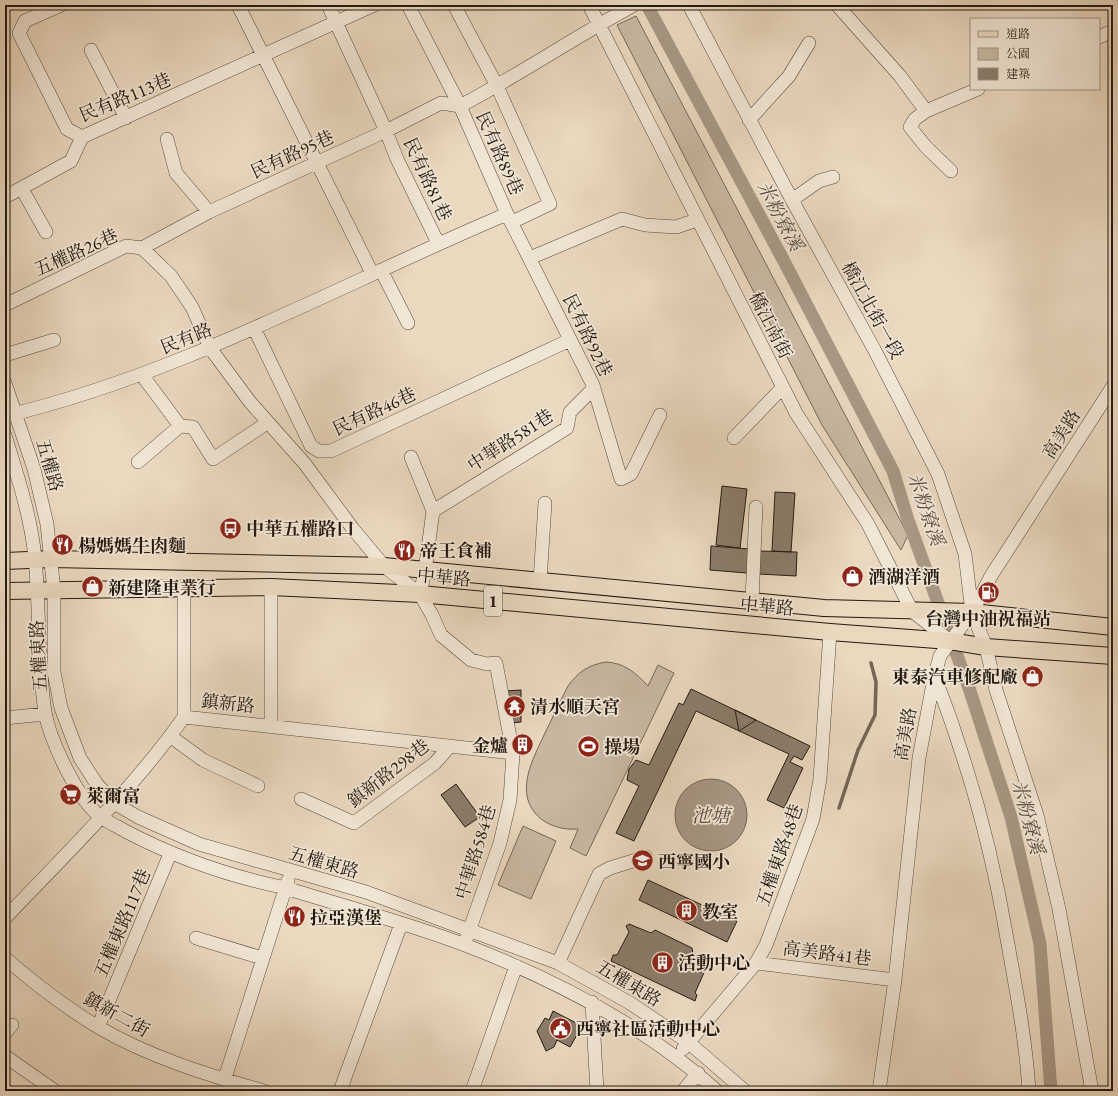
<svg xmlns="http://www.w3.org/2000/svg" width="1118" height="1096" font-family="'EB Garamond','Noto Serif TC',serif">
<rect width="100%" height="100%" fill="#ead8bf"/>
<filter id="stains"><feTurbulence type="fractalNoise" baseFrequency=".005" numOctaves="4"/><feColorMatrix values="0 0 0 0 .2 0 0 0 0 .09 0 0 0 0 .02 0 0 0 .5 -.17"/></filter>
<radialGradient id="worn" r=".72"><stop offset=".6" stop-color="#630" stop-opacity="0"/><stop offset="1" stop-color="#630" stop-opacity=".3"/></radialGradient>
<path fill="#c8b8a2" stroke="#76695a" d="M636,16L908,535L901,550L822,425L617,25Z
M606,662C624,663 635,672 648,686L658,665L674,673L586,856L570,848L578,829C564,830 552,827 541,819C512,795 533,759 545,733C553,717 560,701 568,686C578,672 588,665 606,662Z
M523,826L556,841L531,899L498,885Z"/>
<path fill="#a79784" stroke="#736556" d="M675 815a36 36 0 1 1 72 0a36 36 0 1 1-72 0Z"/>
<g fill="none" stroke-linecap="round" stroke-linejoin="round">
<path stroke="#736556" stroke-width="3.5" d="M839,808L858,750L875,715L876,682L871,663"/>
<path stroke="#a79784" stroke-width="13" d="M647,5L787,267L893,471L908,520L970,691L1011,817L1040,944L1051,1091"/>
</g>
<path fill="#8b7d6c" stroke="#241a12" d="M722,486L747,489L740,548L716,545Z
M775,492L795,493L791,552L772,551Z
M711,546L749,549L747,573L710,570Z
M760,551L797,552L796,576L759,574Z
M691,689L810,746L802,760L794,756L790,762L803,768L784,808L767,800L789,754L696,711L634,841L616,833L639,786L627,780L629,769L636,760L649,765L679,703L683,705Z
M521,690V722L511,723L505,691Z
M735,710L756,720L739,731Z
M456,784L480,817L465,827L441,795Z
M648,880L737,921L727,942L639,900Z
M629,924L651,933L655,930L692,948L693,953L712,963V967L710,969L706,968L695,993L697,995L695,1001L611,961L613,955H617L629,932L626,926Z
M553,1011L582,1026L570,1047L557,1040L554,1047L546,1051L537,1031L545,1018L549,1020Z"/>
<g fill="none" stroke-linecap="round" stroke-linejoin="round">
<defs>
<path id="minor" d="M61,5L25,21L19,33L67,129L82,137L374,5
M238,5L372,273
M328,5L386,131L397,159L438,243
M408,5L460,106L507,214L593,385L621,479L631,474L660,415
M454,5L497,86L550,204L512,222
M589,5L796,413L868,524L912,611L950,641
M689,5L792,200L874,349L938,474L965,554L972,612L986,647L996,690L1037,815L1059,909L1092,1091
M837,5L900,76L926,111
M1099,37L1113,31
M91,50L126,118
M460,106C519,75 575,37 634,5
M749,120L789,76L809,43
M167,139L176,173L209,212
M951,171L926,147L910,127L915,119L926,111L978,89
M22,189L46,232
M5,197L71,161L82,137
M792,200L819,181L833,177
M142,248L171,276L192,307L210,348L250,402L305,464L353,529L384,566L420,594L432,615L441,635L471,660L487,664L496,663L513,753L510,800L500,843L467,937
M142,248L209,212L386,131L441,103L460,106
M530,258L622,219L645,225L676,227L697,220
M381,270L408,323
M5,305L126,246L142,248
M254,328L311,446L319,451H331L570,340
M5,355L54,340
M142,375L180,426L193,427L213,459L267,423
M5,383L34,469L47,524L54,591V672L61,708L80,758L96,783L114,803L138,817L199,844L366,892L558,963L630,1003L688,1042L745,1091
M5,416C182,374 341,284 507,214
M5,435C17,475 31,516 35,558C40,609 37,661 45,712C50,740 78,801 101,817C109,823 119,827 127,832C177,858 232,877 286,888C346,907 407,923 465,945C556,980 645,1026 717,1091
M734,438L783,387
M411,457L433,511
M138,462L180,426
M540,581L545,503
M184,587V717
M271,587V726
M420,594L425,571L433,511L567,428L570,412L594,388
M752,601L756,507
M934,678C945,700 952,724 960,748C981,811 996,874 1007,939C1016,989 1026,1040 1029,1091
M5,718L45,714
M170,736L203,760L258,786
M301,799L354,823L435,763L450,746
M5,918C67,853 132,790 184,717L513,753
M196,938L262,958
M5,958C34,983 65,1007 98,1027C149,1057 208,1075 264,1091
M558,963L599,874L610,868L646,857
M756,963L895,980
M592,1002L597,1091
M98,1027L170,854
M5,1033L12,1025
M683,1049L756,963L766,945L813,819L820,779L830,632
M5,1056L55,1091
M225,1078L288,880
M340,1091L401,924
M472,1091L516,966
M683,1091L698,1073
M879,1091L895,980L919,758L934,678L940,656L972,612L991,576L1113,386"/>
<path id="major" d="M5,561L52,559L384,566L824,608L972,612L1113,627
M5,591L271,587L420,594L830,632L950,641L986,647L1113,656"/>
</defs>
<use href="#minor" stroke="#564a3d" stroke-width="14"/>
<use href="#major" stroke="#241a12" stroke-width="18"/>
<use href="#minor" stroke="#f1e6d5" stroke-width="13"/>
<use href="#major" stroke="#ead8bf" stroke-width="16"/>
</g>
<defs>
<symbol id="bus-disc" viewBox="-11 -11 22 22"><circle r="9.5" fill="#8f2418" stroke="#f1e6d5"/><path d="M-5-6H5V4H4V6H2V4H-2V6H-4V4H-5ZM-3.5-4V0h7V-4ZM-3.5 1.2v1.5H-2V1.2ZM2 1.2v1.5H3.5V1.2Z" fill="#fff"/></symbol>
<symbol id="restaurant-disc" viewBox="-11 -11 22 22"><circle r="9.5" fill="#8f2418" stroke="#f1e6d5"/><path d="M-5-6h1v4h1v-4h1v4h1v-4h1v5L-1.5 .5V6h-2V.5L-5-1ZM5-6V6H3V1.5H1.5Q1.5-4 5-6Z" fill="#fff"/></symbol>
<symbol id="shop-disc" viewBox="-11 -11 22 22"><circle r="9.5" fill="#8f2418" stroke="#f1e6d5"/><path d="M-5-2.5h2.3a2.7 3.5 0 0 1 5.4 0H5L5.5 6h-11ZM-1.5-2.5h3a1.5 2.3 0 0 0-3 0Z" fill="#fff"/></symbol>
<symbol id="fuel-disc" viewBox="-11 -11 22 22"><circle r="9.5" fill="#8f2418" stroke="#f1e6d5"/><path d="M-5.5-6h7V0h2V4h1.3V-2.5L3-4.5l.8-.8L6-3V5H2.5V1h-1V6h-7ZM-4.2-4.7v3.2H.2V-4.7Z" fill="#fff"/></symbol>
<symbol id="temple-disc" viewBox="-11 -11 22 22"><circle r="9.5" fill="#8f2418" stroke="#f1e6d5"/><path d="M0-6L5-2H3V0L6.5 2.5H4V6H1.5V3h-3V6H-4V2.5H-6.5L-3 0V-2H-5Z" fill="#fff"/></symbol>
<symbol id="building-disc" viewBox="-11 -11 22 22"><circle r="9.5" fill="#8f2418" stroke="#f1e6d5"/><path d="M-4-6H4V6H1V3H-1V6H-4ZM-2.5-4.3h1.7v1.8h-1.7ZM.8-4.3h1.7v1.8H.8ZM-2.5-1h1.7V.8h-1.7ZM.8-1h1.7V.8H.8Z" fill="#fff"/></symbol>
<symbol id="stadium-disc" viewBox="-11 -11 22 22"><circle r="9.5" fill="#8f2418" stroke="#f1e6d5"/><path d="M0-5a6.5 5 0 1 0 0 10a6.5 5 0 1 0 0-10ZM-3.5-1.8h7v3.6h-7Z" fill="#fff"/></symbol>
<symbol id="supermarket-disc" viewBox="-11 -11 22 22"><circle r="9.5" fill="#8f2418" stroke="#f1e6d5"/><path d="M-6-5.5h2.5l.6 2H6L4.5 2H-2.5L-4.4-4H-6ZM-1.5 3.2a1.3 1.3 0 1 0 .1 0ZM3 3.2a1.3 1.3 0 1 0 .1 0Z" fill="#fff"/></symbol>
<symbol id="school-disc" viewBox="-11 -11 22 22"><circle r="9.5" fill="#8f2418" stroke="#f1e6d5"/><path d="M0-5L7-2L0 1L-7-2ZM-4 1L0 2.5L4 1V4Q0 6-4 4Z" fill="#fff"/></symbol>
<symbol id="civic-disc" viewBox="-11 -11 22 22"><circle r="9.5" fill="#8f2418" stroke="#f1e6d5"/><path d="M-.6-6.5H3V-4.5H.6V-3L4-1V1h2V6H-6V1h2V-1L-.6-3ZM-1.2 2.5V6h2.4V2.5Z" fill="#fff"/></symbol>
</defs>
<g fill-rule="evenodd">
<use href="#bus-disc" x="218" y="516" width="25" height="25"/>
<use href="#restaurant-disc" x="50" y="532" width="25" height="25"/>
<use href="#restaurant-disc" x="392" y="538" width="25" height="25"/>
<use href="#shop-disc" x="840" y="564" width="25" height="25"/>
<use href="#shop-disc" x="80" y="574" width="25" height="25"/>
<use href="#fuel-disc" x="976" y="580" width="25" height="25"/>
<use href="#shop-disc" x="1020" y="664" width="25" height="25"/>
<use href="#temple-disc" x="502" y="694" width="25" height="25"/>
<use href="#building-disc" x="510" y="732" width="25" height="25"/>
<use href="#stadium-disc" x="576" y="734" width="25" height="25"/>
<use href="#supermarket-disc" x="58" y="782" width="25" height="25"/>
<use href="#school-disc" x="630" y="848" width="25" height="25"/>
<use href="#building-disc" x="674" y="898" width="25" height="25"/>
<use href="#restaurant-disc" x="282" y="904" width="25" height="25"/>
<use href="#building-disc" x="650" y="950" width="25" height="25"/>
<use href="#civic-disc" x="548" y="1016" width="25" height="25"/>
</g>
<g text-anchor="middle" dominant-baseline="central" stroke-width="3.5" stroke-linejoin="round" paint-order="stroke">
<rect fill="#f1e6d5" stroke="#62574c" stroke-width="1" x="484" y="586" width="18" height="30" rx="3"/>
<g font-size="17" font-weight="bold" fill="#241a12">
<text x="493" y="601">1</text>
</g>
<g font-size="18" fill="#241a12" stroke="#f1e6d5">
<text transform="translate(125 97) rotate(-23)">民有路113巷</text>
<text transform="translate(500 153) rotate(66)">民有路89巷</text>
<text transform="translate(292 154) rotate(-25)">民有路95巷</text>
<text transform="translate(428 179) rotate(65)">民有路81巷</text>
<text transform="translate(76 252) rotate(-24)">五權路26巷</text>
<text transform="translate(873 310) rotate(61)">橋江北街一段</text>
<text transform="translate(771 325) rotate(63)">橋江南街</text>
<text transform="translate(588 335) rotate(64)">民有路92巷</text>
<text transform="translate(186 338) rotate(-22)">民有路</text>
<text transform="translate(374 411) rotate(-25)">民有路46巷</text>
<text transform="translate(1061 434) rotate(-58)">高美路</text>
<text transform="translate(510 440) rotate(-33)">中華路581巷</text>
<text transform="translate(50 465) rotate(74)">五權路</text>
<text transform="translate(444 577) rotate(5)">中華路</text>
<text transform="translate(767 606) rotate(5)">中華路</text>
<text transform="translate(38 656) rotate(-93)">五權東路</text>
<text transform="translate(228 703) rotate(6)">鎮新路</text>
<text transform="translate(905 734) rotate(-80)">高美路</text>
<text transform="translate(388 773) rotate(-38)">鎮新路298巷</text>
<text transform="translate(475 852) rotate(-73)">中華路584巷</text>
<text transform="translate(779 855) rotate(-71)">五權東路48巷</text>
<text transform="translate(324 862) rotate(16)">五權東路</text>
<text transform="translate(122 923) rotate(-67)">五權東路117巷</text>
<text transform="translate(827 953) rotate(7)">高美路41巷</text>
<text transform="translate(629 983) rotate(31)">五權東路</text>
<text transform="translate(117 1014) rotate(29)">鎮新二街</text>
</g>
<g font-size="18" font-weight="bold" fill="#241a12" stroke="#f1e6d5" text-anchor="start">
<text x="246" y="528">中華五權路口</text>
<text x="78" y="545">楊媽媽牛肉麵</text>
<text x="420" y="550">帝王食補</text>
<text x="868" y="576">酒湖洋酒</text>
<text x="108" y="587">新建隆車業行</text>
<text x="988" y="618" text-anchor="middle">台灣中油祝福站</text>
<text x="1018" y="676" text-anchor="end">東泰汽車修配廠</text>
<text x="530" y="706">清水順天宮</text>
<text x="508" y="745" text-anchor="end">金爐</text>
<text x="604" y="746">操場</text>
<text x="86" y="795">萊爾富</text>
<text x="658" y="861">西寧國小</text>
<text x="702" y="911">教室</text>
<text x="310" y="917">拉亞漢堡</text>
<text x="678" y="962">活動中心</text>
<text x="576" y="1028">西寧社區活動中心</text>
</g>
<g font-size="19" font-style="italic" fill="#584c40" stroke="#f1e6d5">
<text transform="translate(780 216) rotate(62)">米粉寮溪</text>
<text transform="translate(926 509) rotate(71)">米粉寮溪</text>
<text x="711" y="815">池塘</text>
<text transform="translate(1028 817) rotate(75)">米粉寮溪</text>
</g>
</g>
<rect width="1118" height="1096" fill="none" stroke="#ead8bf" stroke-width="20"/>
<rect x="6" y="6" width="1106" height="1084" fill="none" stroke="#241a12" stroke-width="2"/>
<rect x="10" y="10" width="1098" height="1076" fill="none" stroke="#241a12"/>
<rect x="970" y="18" width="130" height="72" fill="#f1e6d5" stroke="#9f9487"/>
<rect x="978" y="31" width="20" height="6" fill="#ead8bf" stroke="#9f9487"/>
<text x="1006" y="38" font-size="12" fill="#241a12">道路</text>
<rect x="978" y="48" width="20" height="12" fill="#c8b8a2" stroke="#9f9487"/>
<text x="1006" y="58" font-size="12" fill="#241a12">公園</text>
<rect x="978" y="68" width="20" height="12" fill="#8b7d6c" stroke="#9f9487"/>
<text x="1006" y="78" font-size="12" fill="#241a12">建築</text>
<rect width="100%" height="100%" filter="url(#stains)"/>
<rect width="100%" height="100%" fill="url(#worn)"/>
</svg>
